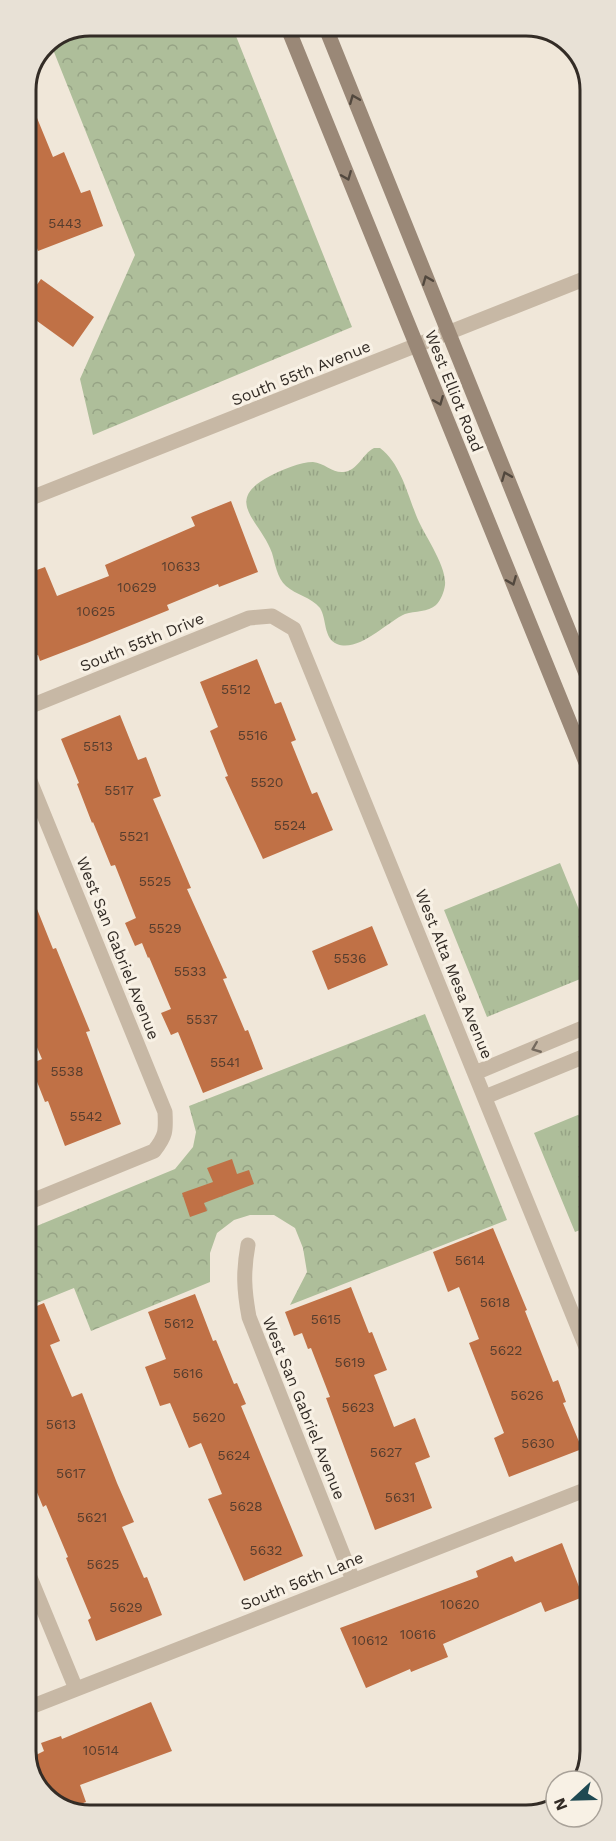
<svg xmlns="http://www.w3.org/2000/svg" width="616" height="1841" font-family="'Work Sans',sans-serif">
<defs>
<pattern id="grass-tufts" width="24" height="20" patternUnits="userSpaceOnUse" patternTransform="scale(1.5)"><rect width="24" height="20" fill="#aebe9a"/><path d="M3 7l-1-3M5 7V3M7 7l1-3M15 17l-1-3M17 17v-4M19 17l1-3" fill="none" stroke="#96a385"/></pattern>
<pattern id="park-crowns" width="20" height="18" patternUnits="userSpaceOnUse" patternTransform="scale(1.5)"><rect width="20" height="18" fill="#aebe9a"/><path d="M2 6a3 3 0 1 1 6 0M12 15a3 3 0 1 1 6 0" fill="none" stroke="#96a385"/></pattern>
</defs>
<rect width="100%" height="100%" fill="#f0e7d9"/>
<path fill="url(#grass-tufts)" d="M374,448H380C400,463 407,492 416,515C423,534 447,565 445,585C444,592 441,600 436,605C428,612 415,611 405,614C387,622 358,653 337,644C323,638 327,619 320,608C311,597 296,595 286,586C277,578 275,563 272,553C260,520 222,501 270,476C281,470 301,462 313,462C324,463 333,473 343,472C358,471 362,454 374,448Z
M560,863L589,934L590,975L487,1017L444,910Z
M590,1110V1226L575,1232L534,1133Z"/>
<path fill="url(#park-crowns)" d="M90,26H232L352,327L93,435L80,379L135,255L50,42Z
M425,1014L507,1220L290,1305L307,1272L303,1248L295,1228L274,1215H250L234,1220L217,1233L210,1253V1282L91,1331L74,1288L27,1307V1230L175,1169L193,1147L196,1132L189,1106Z"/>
<path fill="#c07146" d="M26,91L53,157L64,152L81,193L90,190L103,226L38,251L26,219Z
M41,279L94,317L73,347L26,313V300Z
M231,501L258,572L219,587L218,584L167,605L169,610L87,643L40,661L38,655L26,659V574L45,567L57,596L109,576L105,565L195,526L191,517Z
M257,659L275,704L281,702L296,740L291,742L312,794L317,792L333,830L263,859L225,777L228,776L210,731L218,727L200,682Z
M120,715L138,760L146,757L161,796L153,799L191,888L187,889L227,978L223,979L245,1031L248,1030L263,1069L203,1093L178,1032L171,1035L161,1013L171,1009L149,957L148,958L142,943L135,946L125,923L136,918L115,865L111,866L93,822L92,823L77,784L79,783L61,739Z
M27,884L53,949L56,948L90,1031L86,1032L121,1124L65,1146L48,1101L45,1102L30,1064L42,1059L27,1024Z
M372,926L388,965L328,990L312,951Z
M232,1159L237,1174L249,1170L254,1184L204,1203L207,1211L190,1217L182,1193L213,1182L207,1168Z
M493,1228L527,1310L525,1311L553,1382L558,1380L566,1402L563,1403L582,1449L509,1477L494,1438L504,1433L469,1343L479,1339L459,1287L448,1292L433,1252Z
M351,1287L369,1333L372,1332L387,1370L374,1375L394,1427L415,1418L430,1457L415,1463L432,1508L375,1530L326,1398L330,1397L311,1348L308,1349L302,1333L294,1336L285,1312Z
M195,1294L213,1341L216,1340L234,1384L237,1383L246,1404L241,1406L303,1556L244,1581L208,1499L222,1494L201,1443L189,1448L170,1403L160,1406L145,1367L166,1359L148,1312Z
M44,1303L60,1341L50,1345L72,1397L82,1393L117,1483L134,1522L122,1527L144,1578L147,1577L162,1615L96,1641L88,1620L91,1618L66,1558L68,1557L46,1505L43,1507L27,1468V1310Z
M562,1543L583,1597L545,1612L541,1602L443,1644L448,1657L411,1672L410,1669L366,1688L340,1628L478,1577L476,1571L512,1556L515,1562Z
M151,1702L172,1751L80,1785L86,1802L69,1808L48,1800L36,1780L28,1759L44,1751L41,1743L61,1736L62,1739Z"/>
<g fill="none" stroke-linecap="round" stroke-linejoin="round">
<path stroke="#c7b8a5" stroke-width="15" d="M26,708L249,618L272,616L294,629L590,1357
M26,771L165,1112C166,1131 166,1136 154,1151L27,1203
M475,1073L590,1025
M485,1097L590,1054
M248,1245C243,1272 244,1290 249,1317L353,1580
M27,1570L76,1689
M28,1708L590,1488"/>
<path stroke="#c7b8a5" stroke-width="15" d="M26,500L589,277"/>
<path stroke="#9a8877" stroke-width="15" d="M287,26L589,770
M325,26L589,681"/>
</g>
<defs><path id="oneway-chevron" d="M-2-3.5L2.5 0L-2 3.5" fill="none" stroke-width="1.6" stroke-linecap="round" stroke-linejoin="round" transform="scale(1.5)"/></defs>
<g stroke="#52483e">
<use href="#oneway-chevron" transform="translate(354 99) rotate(-112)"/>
<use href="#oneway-chevron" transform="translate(347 176) rotate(68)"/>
<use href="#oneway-chevron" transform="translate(427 280) rotate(-112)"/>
<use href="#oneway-chevron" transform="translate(439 401) rotate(68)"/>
<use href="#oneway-chevron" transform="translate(506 476) rotate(-112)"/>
<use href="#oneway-chevron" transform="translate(512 581) rotate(68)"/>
</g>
<use stroke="#766b5f" href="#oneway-chevron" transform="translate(536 1048) rotate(158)"/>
<g text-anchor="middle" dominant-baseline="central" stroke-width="6" stroke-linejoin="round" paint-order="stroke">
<g font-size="14" fill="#563d2e">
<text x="65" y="223">5443</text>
<text x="181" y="566">10633</text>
<text x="137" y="587">10629</text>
<text x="96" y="611">10625</text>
<text x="236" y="689">5512</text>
<text x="253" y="735">5516</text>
<text x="98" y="746">5513</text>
<text x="267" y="782">5520</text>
<text x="119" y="790">5517</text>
<text x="290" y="825">5524</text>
<text x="134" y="836">5521</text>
<text x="155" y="881">5525</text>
<text x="165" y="928">5529</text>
<text x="350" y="958">5536</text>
<text x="190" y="971">5533</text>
<text x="202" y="1019">5537</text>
<text x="225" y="1062">5541</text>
<text x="67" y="1071">5538</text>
<text x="86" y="1116">5542</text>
<text x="470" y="1260">5614</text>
<text x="495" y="1302">5618</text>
<text x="326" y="1319">5615</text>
<text x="179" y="1323">5612</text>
<text x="506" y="1350">5622</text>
<text x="350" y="1362">5619</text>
<text x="188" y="1373">5616</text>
<text x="527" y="1395">5626</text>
<text x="358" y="1407">5623</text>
<text x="209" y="1417">5620</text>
<text x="61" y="1424">5613</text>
<text x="538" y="1443">5630</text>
<text x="386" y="1452">5627</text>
<text x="234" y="1455">5624</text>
<text x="71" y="1473">5617</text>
<text x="400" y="1497">5631</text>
<text x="246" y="1506">5628</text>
<text x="92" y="1517">5621</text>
<text x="266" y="1550">5632</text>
<text x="103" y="1564">5625</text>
<text x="460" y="1604">10620</text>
<text x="126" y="1607">5629</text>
<text x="418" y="1634">10616</text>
<text x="370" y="1640">10612</text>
<text x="101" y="1750">10514</text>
</g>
<g font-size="16" fill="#332c26" stroke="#f8f1e5">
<text transform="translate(301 373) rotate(-22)">South 55th Avenue</text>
<text transform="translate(454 391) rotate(68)">West Elliot Road</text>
<text transform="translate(142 642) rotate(-22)">South 55th Drive</text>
<text transform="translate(118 948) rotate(68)">West San Gabriel Avenue</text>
<text transform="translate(454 974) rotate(68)">West Alta Mesa Avenue</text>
<text transform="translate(304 1408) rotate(68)">West San Gabriel Avenue</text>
<text transform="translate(302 1581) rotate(-22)">South 56th Lane</text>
</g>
</g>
<path d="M0 0H616V1841H0ZM90 36H526A54 54 0 0 1 580 90V1751A54 54 0 0 1 526 1805H90A54 54 0 0 1 36 1751V90A54 54 0 0 1 90 36Z" fill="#e8e1d6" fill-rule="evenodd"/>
<path fill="none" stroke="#332c26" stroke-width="3" d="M90 36H526A54 54 0 0 1 580 90V1751A54 54 0 0 1 526 1805H90A54 54 0 0 1 36 1751V90A54 54 0 0 1 90 36Z"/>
<g transform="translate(574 1799) rotate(248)"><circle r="28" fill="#f8f1e5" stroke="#a9a299" stroke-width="1.5"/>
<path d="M0-4.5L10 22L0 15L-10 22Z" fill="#1e4952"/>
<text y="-9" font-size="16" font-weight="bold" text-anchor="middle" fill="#332c26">N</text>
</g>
</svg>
